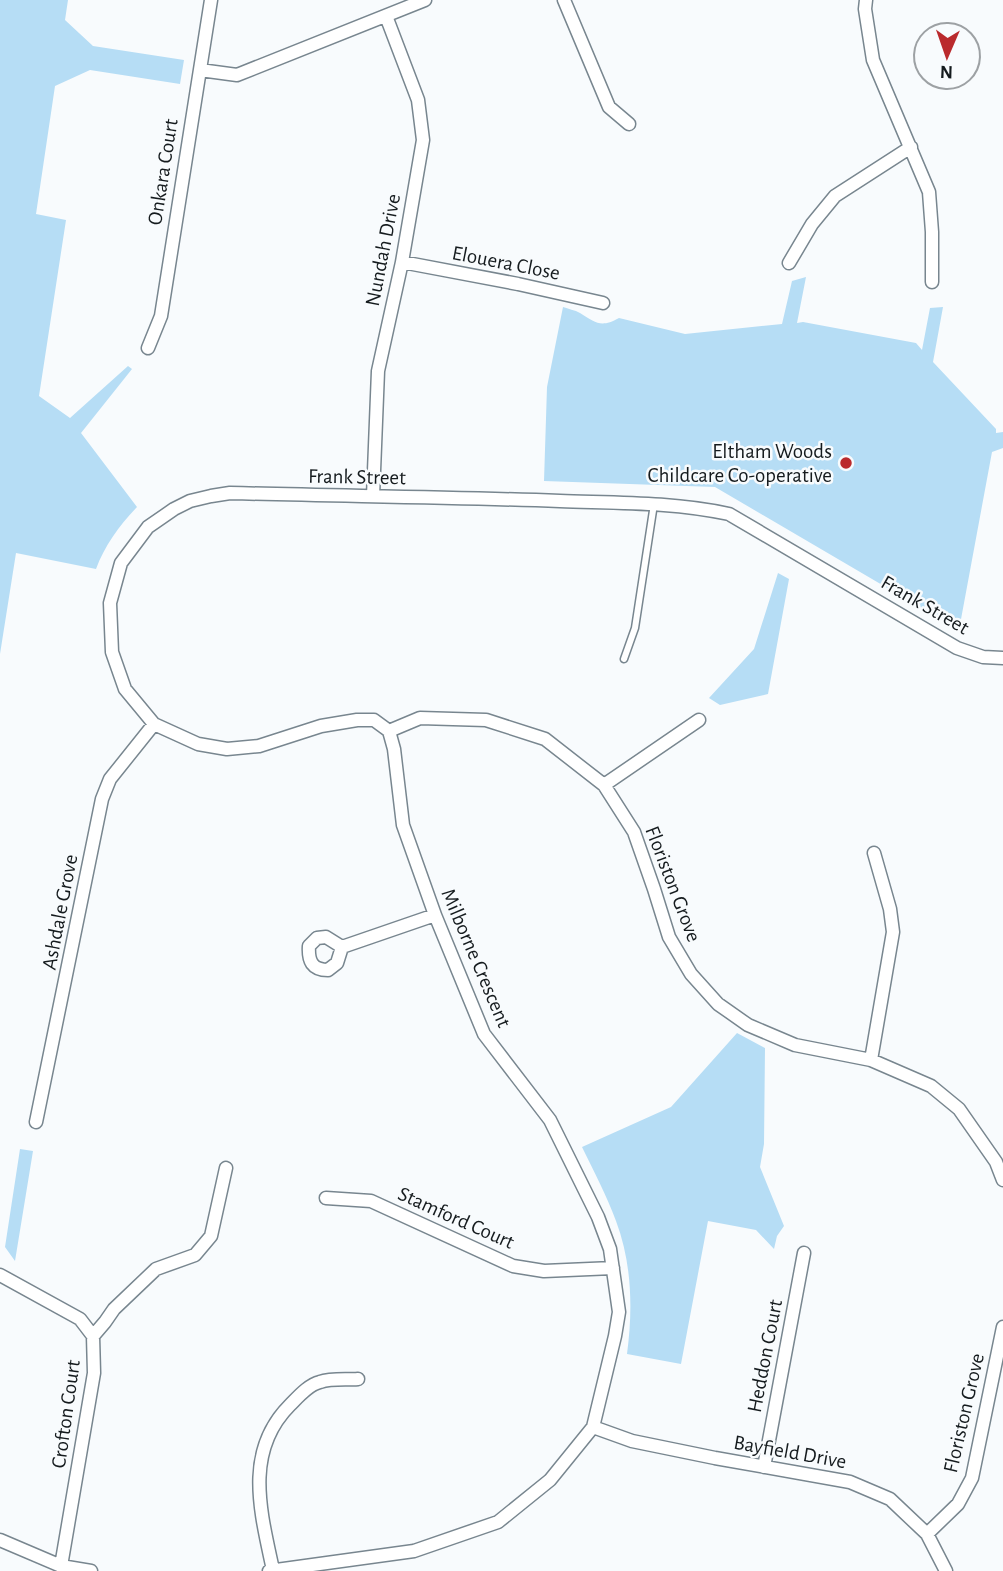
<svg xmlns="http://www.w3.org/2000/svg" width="1003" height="1571" font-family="'Alegreya Sans',sans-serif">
<rect width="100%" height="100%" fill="#f8fbfd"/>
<path fill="#b6ddf5" d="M0,0H68L65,20L93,46L184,60L180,84L90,70L55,86L36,214L66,220L39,396L70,418L128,366L132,369L81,433L137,507C119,526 105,545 96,569L16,553L0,654Z
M806,277L797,323L803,322L916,343L922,350L930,308L943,307L933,362L996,429V433L1003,432V448L992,452L959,630L715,487L544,481L547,387L563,307C568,309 575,310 580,313C596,323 601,328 619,318L685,334L782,324L792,281Z
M778,573L789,579L768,694L720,705L709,698L754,649Z
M737,1033L765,1048L764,1144L760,1167L784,1226L777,1236L774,1249L756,1230L708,1221L681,1364L627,1354C633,1309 632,1264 616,1221C607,1196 594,1172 582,1147L671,1107Z
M20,1149L33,1151L15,1261L5,1247Z"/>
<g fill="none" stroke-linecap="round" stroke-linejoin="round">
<defs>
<path id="lane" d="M624,659L635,628L654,504"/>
<path id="street" d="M564,0L609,107L629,124
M866,0L865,9L873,60L929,192L932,232V282
M200,70L237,75L425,0
M402,262L518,284L603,303
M789,263L812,224L835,196L911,147
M148,348L161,316L211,0
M373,496L378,371L402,262L423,140L418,100L386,16
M389,731L374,720H357L321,726L259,746L227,749L198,744L154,724L125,689L112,652L110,603L121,563L148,527L174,509L190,501L211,496L230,493C340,496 450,497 560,501C616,503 674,502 729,514L957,648L983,657L1003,658
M389,731L420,718L486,720L545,739L604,785L634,832L654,889L669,937L691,974L718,1004L748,1025L795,1045L871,1060L931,1086L959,1109L996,1162L1003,1180
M604,785L699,720
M326,937L342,947L337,963L328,970C312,970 308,961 309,946L317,938Z
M342,947L435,915
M871,1060L893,932L890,909L874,853
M36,1122L102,799L110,779L154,724
M326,1198L371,1201L513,1266L544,1271L613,1268
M0,1275L80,1319L93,1336L94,1373L61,1566
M93,1336L105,1322L114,1309L156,1269L195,1255L211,1236L226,1168
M593,1427L632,1441L715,1458L850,1482L890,1499L927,1534L946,1571
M764,1467L804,1253
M927,1534L958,1504L972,1478L1003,1327
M0,1540L61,1566L91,1571
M273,1570C261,1513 243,1452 290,1405C298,1397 308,1385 320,1382C331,1378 346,1380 358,1379
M269,1571L414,1551L498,1522L550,1480L593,1427L615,1336L619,1312L610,1249L598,1217L550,1120L484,1034L435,915L403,825L394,749L389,731"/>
</defs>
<use href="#lane" stroke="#78868f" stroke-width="9"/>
<use href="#street" stroke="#78868f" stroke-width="15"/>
<use href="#lane" stroke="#fff" stroke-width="6"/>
<use href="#street" stroke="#fff" stroke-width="12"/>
</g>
<circle fill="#ba2a2d" stroke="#f8fbfd" stroke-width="2.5" cx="846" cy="463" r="7"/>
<g text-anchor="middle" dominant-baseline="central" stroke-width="5" stroke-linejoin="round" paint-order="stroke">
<g font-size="21" fill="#151b1e" stroke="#f8fbfd">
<text transform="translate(163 172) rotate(-81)">Onkara Court</text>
<text transform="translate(383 250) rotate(-79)">Nundah Drive</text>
<text transform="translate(506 263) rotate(11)">Elouera Close</text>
<text transform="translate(357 477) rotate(1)">Frank Street</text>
<text transform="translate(925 605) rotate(30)">Frank Street</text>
<text transform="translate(673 884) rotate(69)">Floriston Grove</text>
<text transform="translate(60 912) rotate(-79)">Ashdale Grove</text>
<text transform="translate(476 958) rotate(67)">Milborne Crescent</text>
<text transform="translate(456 1218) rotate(24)">Stamford Court</text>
<text transform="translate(765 1356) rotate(-79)">Heddon Court</text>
<text transform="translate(964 1413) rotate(-77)">Floriston Grove</text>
<text transform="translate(66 1414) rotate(-82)">Crofton Court</text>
<text transform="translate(790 1452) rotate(10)">Bayfield Drive</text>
</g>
<g font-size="21" fill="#151b1e" stroke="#f8fbfd" text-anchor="end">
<text x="832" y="451">Eltham Woods<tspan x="832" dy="24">Childcare Co-operative</tspan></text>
</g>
</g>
<g transform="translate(947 56) rotate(182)"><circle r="33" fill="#f8fbfd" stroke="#9da1a4" stroke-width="2"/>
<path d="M0-5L12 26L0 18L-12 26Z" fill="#ba2a2d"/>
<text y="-10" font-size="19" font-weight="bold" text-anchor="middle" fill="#151b1e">N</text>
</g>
</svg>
